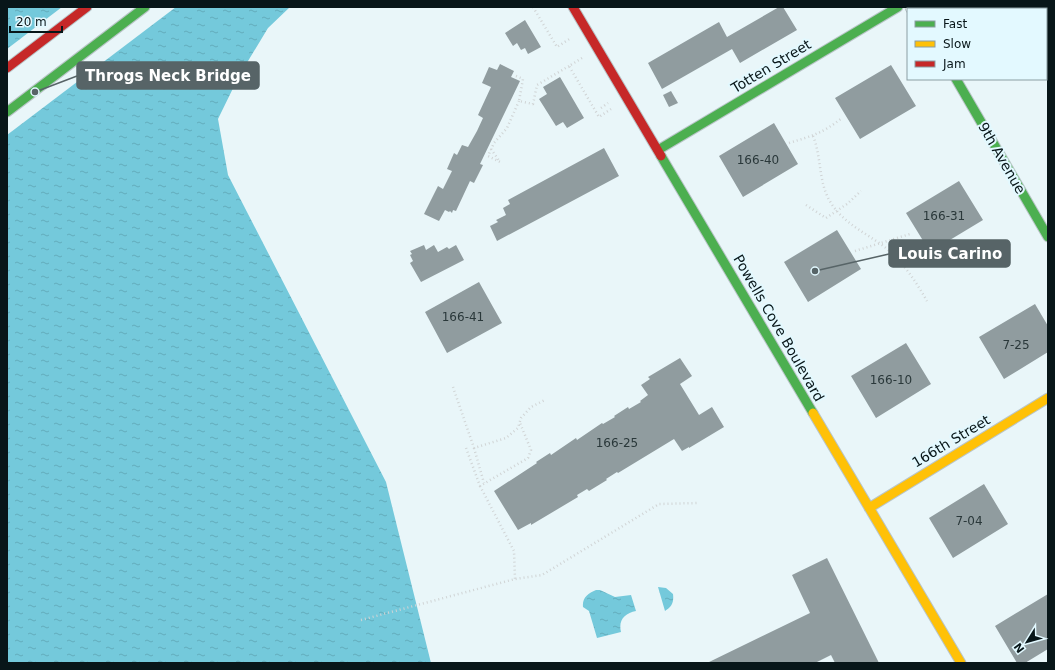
<svg xmlns="http://www.w3.org/2000/svg" width="1055" height="670" font-family="'DejaVu Sans',sans-serif">
<defs>
<pattern id="water-ripples" width="26" height="14" patternUnits="userSpaceOnUse"><rect width="26" height="14" fill="#74c9db"/><path d="M2 4q2-2 4 0t4 0M15 11q2-2 4 0t4 0" fill="none" stroke="#63acbb"/></pattern>
</defs>
<rect width="100%" height="100%" fill="#e9f6f9"/>
<path fill="#f1e7d5" d="M1008,7H1048V29L1046,32V9H1010Z"/>
<path fill="url(#water-ripples)" d="M7,7H290L268,28L239,76L218,119L228,175L386,482L431,663H7Z
M658,587L666,588L673,594C674,602 672,607 665,611Z
M596,590H600L615,597L631,595L636,611C625,613 618,620 621,632L597,638L589,611L583,607C582,598 588,593 596,590Z"/>
<path fill="#e9f6f9" d="M62,7H176L7,135V49Z"/>
<path fill="#909c9f" d="M779,7H783L797,30L740,63L732,49L662,89L648,63L719,22L727,37Z
M525,20L541,47L528,54L525,48L521,50L517,43L513,46L505,33Z
M500,64L514,71L511,77L520,81L480,164L483,165L474,183L470,181L456,211L453,210L452,213L450,211L449,212L445,210L439,221L424,214L438,186L443,189L452,171L447,169L454,153L457,155L462,145L468,147L477,131L483,118L478,115L491,87L482,83L489,67L497,70Z
M891,65L916,106L860,139L835,98Z
M560,77L584,118L567,128L563,122L556,126L539,99L547,94L543,87Z
M671,91L678,103L669,107L663,95Z
M774,123L798,164L743,197L719,156Z
M604,148L619,176L497,241L490,226L498,222L496,220L506,215L503,208L510,204L508,200Z
M959,181L983,220L930,252L906,213Z
M837,230L861,269L808,302L784,262Z
M424,245L426,250L434,245L438,252L447,247L449,249L456,245L464,260L421,282L410,263L413,261L410,255L412,254L410,251Z
M479,282L502,323L447,353L425,312Z
M1035,304L1048,326V352L1004,379L979,337Z
M906,343L931,384L876,418L851,376Z
M680,358L692,376L680,384L699,415L712,407L724,427L689,448V447L682,451L674,439L618,473L617,472L606,479L607,480L589,491L587,489L577,495L578,497L531,525V523L518,530L494,491L537,463L536,462L550,453L551,455L576,438L577,440L602,423L603,424L615,417L614,416L628,407L629,409L641,402L640,401L648,395L641,385L650,379L648,377Z
M984,484L1008,524L953,558L929,518Z
M827,558L879,663H835L831,655L815,663H707L810,613L792,575Z
M1048,594V649L1025,663H1017L995,626Z"/>
<g fill="none" stroke-linecap="round" stroke-linejoin="round">
<defs>
<path id="street" d="M913,7L915,9"/>
<path id="fast" d="M956,79L1048,237
M7,112L145,7
M658,150L898,7
M661,156L813,413"/>
<path id="slow" d="M813,413L961,663
M869,508L1048,398"/>
<path id="jam" d="M573,7L661,156
M7,68L87,7"/>
</defs>
<use href="#street" stroke="#b9c5c8" stroke-width="17"/>
<use href="#fast" stroke="#b9c5c8" stroke-width="11"/>
<use href="#slow" stroke="#b9c5c8" stroke-width="11"/>
<use href="#jam" stroke="#b9c5c8" stroke-width="11"/>
<path stroke="#d0d4d5" stroke-width="2.5" stroke-dasharray="1 3" stroke-linecap="butt" d="M533,7L557,47L571,38
M582,58L569,66L599,117L611,109
M516,76L523,79L519,101L533,104L537,85L569,66
M601,108L608,103
M813,136C822,158 818,183 831,203C844,224 868,234 886,248C904,263 916,282 927,301
M789,143C812,136 823,133 842,118
M491,149L500,162L488,156L494,143L507,128L519,101
M806,205L826,218L847,204L861,191
M855,251L910,234
M453,387L474,448L506,438L518,428L521,418L531,407L545,400
M466,448L480,486L528,458L531,450L520,423
M474,448L484,483
M480,486L514,551L515,579
M361,620L515,579L542,575L659,504L698,503"/>
<use href="#street" stroke="#fcfefe" stroke-width="15"/>
<use href="#fast" stroke="#4caf50" stroke-width="9"/>
<use href="#slow" stroke="#ffc107" stroke-width="9"/>
<use href="#jam" stroke="#c62828" stroke-width="9"/>
</g>
<g text-anchor="middle" dominant-baseline="central" stroke-width="4" stroke-linejoin="round" paint-order="stroke">
<g font-size="12" fill="#2a383a">
<text x="758" y="160">166-40</text>
<text x="944" y="216">166-31</text>
<text x="463" y="317">166-41</text>
<text x="1016" y="345">7-25</text>
<text x="891" y="380">166-10</text>
<text x="617" y="443">166-25</text>
<text x="969" y="521">7-04</text>
</g>
<g font-size="14" fill="#081619" stroke="#e3f9ff">
<text transform="translate(771 66) rotate(-31)">Totten Street</text>
<text transform="translate(1002 158) rotate(60)">9th Avenue</text>
<text transform="translate(779 328) rotate(60)">Powells Cove Boulevard</text>
<text transform="translate(951 441) rotate(-31)">166th Street</text>
</g>
</g>
<path fill="none" stroke="#576467" stroke-width="1.5" d="M35 92L77 76M815 271L889 254"/>
<g fill="#576467" stroke="#e3f9ff" stroke-width="1.5">
<circle cx="35" cy="92" r="4"/>
<circle cx="815" cy="271" r="4"/>
</g>
<g fill="#576467" stroke="#576467" stroke-width="1.5">
<rect x="77" y="62" width="182" height="27" rx="4"/>
<rect x="889" y="240" width="121" height="27" rx="4"/>
</g>
<g font-size="15" text-anchor="middle" font-weight="bold" fill="#fff">
<text x="168" y="81">Throgs Neck Bridge</text>
<text x="950" y="259">Louis Carino</text>
</g>
<rect width="1055" height="670" fill="none" stroke="#081619" stroke-width="16"/>
<rect x="907" y="8" width="140" height="72" fill="#e3f9ff" stroke="#8b9ea3"/>
<rect x="915" y="21" width="20" height="6" fill="#4caf50" stroke="#8b9ea3"/>
<text x="943" y="28" font-size="12" fill="#081619">Fast</text>
<rect x="915" y="41" width="20" height="6" fill="#ffc107" stroke="#8b9ea3"/>
<text x="943" y="48" font-size="12" fill="#081619">Slow</text>
<rect x="915" y="61" width="20" height="6" fill="#c62828" stroke="#8b9ea3"/>
<text x="943" y="68" font-size="12" fill="#081619">Jam</text>
<g transform="translate(1027 642) rotate(233)" stroke="#e3f9ff" stroke-width="3" paint-order="stroke">
<path d="M0-3L7 15L0 10L-7 15Z" fill="#081619"/>
<text y="-6" font-size="11" font-weight="bold" text-anchor="middle" fill="#081619">N</text>
</g>
<path d="M10 26v6h52v-6" fill="none" stroke="#081619" stroke-width="2"/>
<text x="16" y="26" font-size="12" fill="#081619" stroke="#e3f9ff" stroke-width="3" paint-order="stroke">20 m</text>
</svg>
